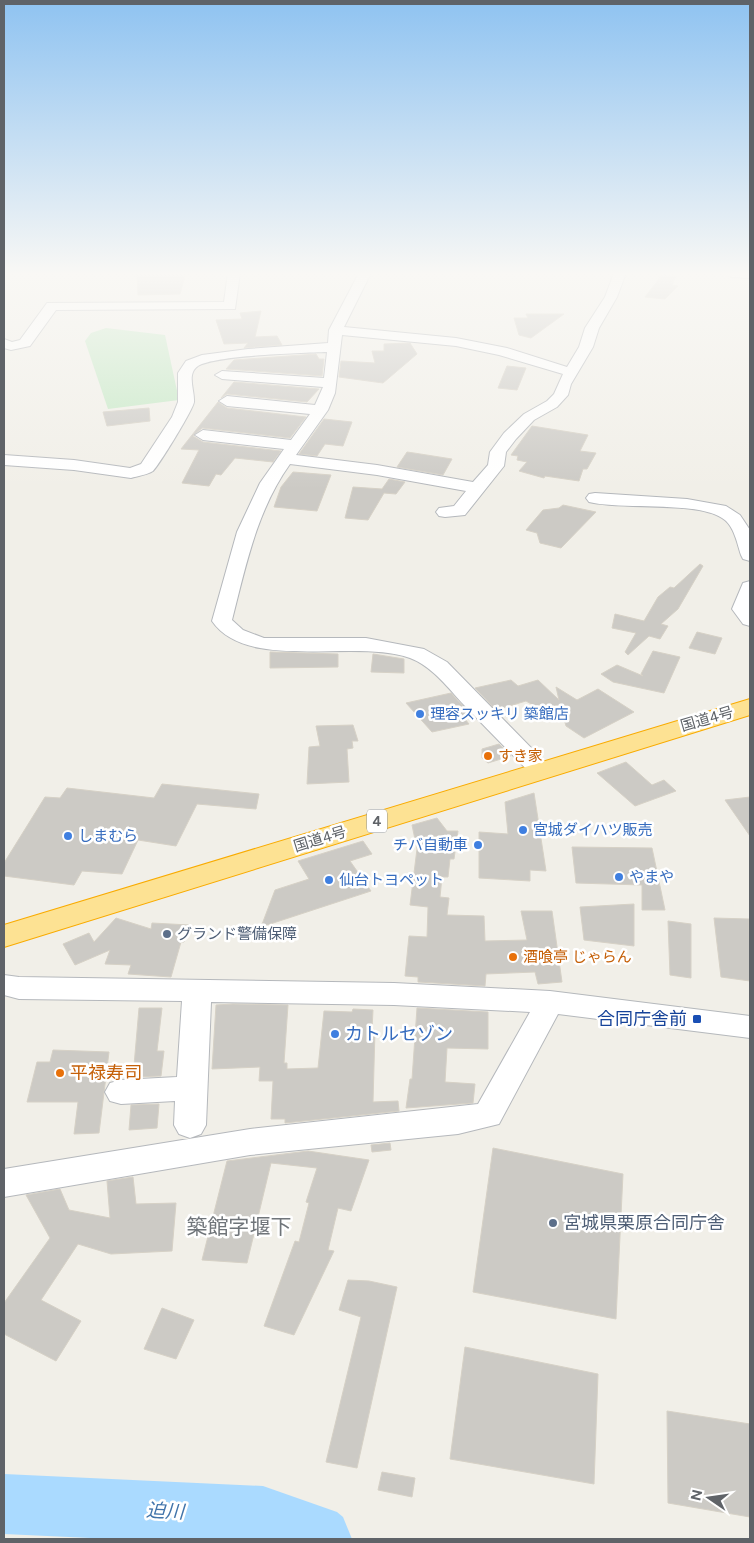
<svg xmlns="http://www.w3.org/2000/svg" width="754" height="1543" font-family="Figtree,'Noto Sans JP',sans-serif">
<rect width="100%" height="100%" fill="#f1efe8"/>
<path fill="#c5e8c5" d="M106,328L165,335L179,400L108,409L85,341L91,333Z"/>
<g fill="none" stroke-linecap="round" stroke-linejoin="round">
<path fill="#aadaff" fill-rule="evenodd" d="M4,1474L263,1486L337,1512L343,1517L352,1539H112L4,1534Z"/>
</g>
<path fill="#cccac5" stroke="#d6d1c6" d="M164,273H186L180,294L138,295L137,274Z
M662,275L676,276L672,285L678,286L665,299L645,297Z
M261,311L255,337L277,336L282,345L244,348L248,343L224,344L216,320L242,319L240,313Z
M526,314H564L531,338L519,335L514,318H528Z
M410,343L417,354L383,383L339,377L341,361L375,363L372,351H384V344Z
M316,354L319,359H324L322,376L226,369L234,360Z
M507,366L526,368L517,390L498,388Z
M234,382L319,389L307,402L227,394L221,398Z
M218,402L227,408L306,417L290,438L202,428L193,436L203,442L281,451L273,462L235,458L221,475L216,474L209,486L182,483L199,450L181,449Z
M149,408L150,421L107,426L103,412Z
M324,419L352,422L343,446L325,444L317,456L299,454Z
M532,426L588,435L580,451L596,453L587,469H583L579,481L545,476L544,478L519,471L527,462L517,460L518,456L511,455Z
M407,452L414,453L452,459L443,475L397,467Z
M293,472L331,475L317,511L274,507L281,487Z
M389,479L405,482L396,494L384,493L368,520L345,518L353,487L382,489Z
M563,505L596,512L561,548L540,543L537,533L526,530L543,510L559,508Z
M700,564L703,566L678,609L661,624L668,626L660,639L649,636L628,655L625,652L636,633L612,628L615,614L644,621L658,597L670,587L674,588Z
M697,632L722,638L715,654L689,648Z
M653,651L680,657L664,693L613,682L601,674L617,665L643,676L641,674Z
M270,652L338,654V667L270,668Z
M373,654L404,659V673L371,672Z
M511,680L518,686L538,680L559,700L556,687L577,700L598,689L634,712L584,738L566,726L560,705L540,709L526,701L496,710L475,688Z
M451,693L473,717L465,719L469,724L432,732L406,703Z
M353,725L358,741H352L353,748L347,749L349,782L307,784L309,747L320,746L316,726Z
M499,744L511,756L488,763L482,758V749Z
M626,762L652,785L664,780L676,791L635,806L597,773Z
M162,784L259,794L256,809L197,804L176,846L138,840L122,874L82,871L74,885L4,876V863L45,797L60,798L67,788L154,798Z
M534,793L546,871L530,870V881L479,878V832L508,834L505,802Z
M750,797V836L725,800Z
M437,818L447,831H458L454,859H450L448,877H442L440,897L449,898L447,915L484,916L485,941L527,940L521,911H552L562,982L538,984L535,972L486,974L485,986L418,982V977L405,976L409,936L427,937L428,907L410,905L417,849L412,825Z
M363,841L372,854L350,861L371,891L261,927L275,890L309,879L298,861Z
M572,847L652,848L665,910H642V885L576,883Z
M634,904V946L584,940L580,907Z
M116,918L151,929L152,923L189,925L184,942H181L171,977L128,974L131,965L105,964L110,950L75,965L63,944L89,933L94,942Z
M714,918L749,919L750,981L721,977Z
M668,921L691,924V978L670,975Z
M233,1004L288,1005L284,1063H287V1069L318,1068L324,1011L352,1012L353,1009L373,1010L372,1030H375L373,1102L398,1101L399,1111L285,1123V1119H271L273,1081H259L260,1067L212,1069L216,1005Z
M139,1008H162L157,1051H164L161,1076L133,1077Z
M417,1008L488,1012V1049L447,1048L445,1082L475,1084L473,1103L406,1108L410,1079H412Z
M53,1050L109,1052L99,1133L74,1134L78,1102H27L37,1062H50Z
M159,1104L157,1128L129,1130L131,1105Z
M390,1143L391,1150L372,1152L371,1145Z
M493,1148L623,1174L616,1319L473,1292Z
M308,1151L369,1160L351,1211L338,1208L328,1250L334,1251L294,1335L264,1326L295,1241L299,1242L309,1203L306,1202L317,1168L271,1163L247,1263L202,1260L227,1161Z
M133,1177L136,1204L176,1203L172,1251L111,1254L78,1244L41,1300L81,1321L56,1361L4,1334V1303L50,1238L26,1195L60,1189L69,1210L110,1218L107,1181Z
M348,1280L369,1281L397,1287L357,1468L326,1462L361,1317L339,1310Z
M162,1308L194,1320L176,1359L144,1349Z
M465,1347L598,1374L594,1484L450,1459Z
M667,1411L750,1424V1517L668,1503Z
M382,1472L415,1478L412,1497L378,1490Z"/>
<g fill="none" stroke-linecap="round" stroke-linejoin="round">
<defs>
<path id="minor" d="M228,273H240L235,309L56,310L30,346L11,350L4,348V339L12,342L20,340L47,303L224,302Z
M359,273H371L344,327L456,338L507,348L567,367L579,347L585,328L605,297L614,273H626L617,297L599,328L593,347L571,384L568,395L557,407L534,420L516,439L506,452L504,466L465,515L445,517L439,516L436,512L439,508L454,506L466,491L377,475L290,464C257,510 246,565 232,620L243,630L264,638H366L424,649L447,662L549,766L553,771L549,776L541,778L533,776C510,752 487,729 464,705C449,689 432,666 410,658C354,638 248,673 212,621L237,532L260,483L284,449L203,440L195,435L203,430L291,440L310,414L227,406L219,401L227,396L315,405L323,387L222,379L215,375L222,371L324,378L327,352C302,353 216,355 198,366C186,374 195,391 194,402C193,410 159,465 153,471C147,475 137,476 131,478L74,470L4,465V455L74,460L130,468L141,464L172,417L178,402V373L186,361L202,355L248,349L328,343L329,330ZM342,335L456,346L499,355L563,374L554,394L547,401L524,414L504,433L490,452L488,465L473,482L377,465L296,455L328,410L335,393Z
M725,273H750V278L731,277Z
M595,493L687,499L726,506L740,515L750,530V561L743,559L741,555C737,543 734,525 722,518C697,501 621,510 589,502L586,498L589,494Z
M750,581V626L743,624L732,609L743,583Z
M4,975L19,977L394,983L550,991L750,1016V1038L558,1014L499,1124L458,1134L250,1155L4,1197V1169L250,1129L478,1104L530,1012L394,1005L211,1002L206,1125L201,1134L190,1138L179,1134L174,1125L175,1101L121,1104L110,1101L105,1092L110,1083L121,1080L177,1077L182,1001L19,999L4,995Z"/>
<path id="highway" d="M750,699V715L4,947V925Z"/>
</defs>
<use href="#minor" stroke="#b5b8bc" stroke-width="2"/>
<use href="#highway" stroke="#f9ab00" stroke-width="2"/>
<use href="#minor" fill="#fff" fill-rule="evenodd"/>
<use href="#highway" fill="#fde293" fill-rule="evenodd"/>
</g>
<linearGradient id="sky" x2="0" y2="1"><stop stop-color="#8fc3f1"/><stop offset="0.56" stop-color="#f9f8f5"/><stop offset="1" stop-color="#f9f8f5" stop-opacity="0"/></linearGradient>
<rect width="754" height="489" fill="url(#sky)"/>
<g fill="#3f7fe0" stroke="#fff" stroke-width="2">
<circle cx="420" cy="714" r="5"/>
<circle cx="523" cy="830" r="5"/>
<circle cx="68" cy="836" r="5"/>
<circle cx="478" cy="845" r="5"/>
<circle cx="619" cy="877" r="5"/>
<circle cx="329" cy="880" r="5"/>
<circle cx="335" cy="1034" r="5"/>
</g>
<g fill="#e8710a" stroke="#fff" stroke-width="2">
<circle cx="488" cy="756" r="5"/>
<circle cx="513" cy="957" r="5"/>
<circle cx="60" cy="1073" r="5"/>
</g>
<g fill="#5c6f8a" stroke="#fff" stroke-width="2">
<circle cx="167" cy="934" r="5"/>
<circle cx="553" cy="1223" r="5"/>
</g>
<rect fill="#1a4fb4" stroke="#fff" stroke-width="2" x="692" y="1014" width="10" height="10" rx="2.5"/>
<g text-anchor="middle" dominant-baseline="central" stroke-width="5" stroke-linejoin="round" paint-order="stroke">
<rect fill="#fff" stroke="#8f9295" stroke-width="1" x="367" y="809.5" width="20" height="23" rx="4"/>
<g font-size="14" font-weight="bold" fill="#5f6368">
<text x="377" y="821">4</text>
</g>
<g font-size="15" fill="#366cbe" stroke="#fff" text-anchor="start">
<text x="430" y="714">理容スッキリ 築館店</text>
<text x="533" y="830">宮城ダイハツ販売</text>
<text x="78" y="836">しまむら</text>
<text x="468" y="845" text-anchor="end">チバ自動車</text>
<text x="629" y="877">やまや</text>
<text x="339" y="880">仙台トヨペット</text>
</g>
<g font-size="15" fill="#5f6368" stroke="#fff">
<text transform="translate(707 719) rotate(-16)">国道4号</text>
<text transform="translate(320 839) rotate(-17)">国道4号</text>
</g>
<g font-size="15" fill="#c56008" stroke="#fff" text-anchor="start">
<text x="498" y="756">すき家</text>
<text x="523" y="957">酒喰亭 じゃらん</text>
</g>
<g font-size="15" fill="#4e5e75" stroke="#fff" text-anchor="start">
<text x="177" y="934">グランド警備保障</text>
</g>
<g font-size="18" fill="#164399" stroke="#fff" text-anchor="end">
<text x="687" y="1019">合同庁舎前</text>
</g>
<g font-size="18" fill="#366cbe" stroke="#fff" text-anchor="start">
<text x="345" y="1034">カトルセゾン</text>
</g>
<g font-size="18" fill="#c56008" stroke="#fff" text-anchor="start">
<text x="70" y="1073">平禄寿司</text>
</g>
<g font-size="18" fill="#4e5e75" stroke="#fff" text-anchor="start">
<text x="563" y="1223">宮城県栗原合同庁舎</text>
</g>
<g font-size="19" font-style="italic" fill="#4174aa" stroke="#fff">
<text transform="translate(165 1511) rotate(3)">迫川</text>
</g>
<g font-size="21" fill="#70757a" stroke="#fff">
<text x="239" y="1226">築館字堰下</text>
</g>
</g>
<rect width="754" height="1543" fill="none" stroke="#5f6368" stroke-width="10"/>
<g transform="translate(709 1498) rotate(283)" stroke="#ffffff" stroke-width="4" paint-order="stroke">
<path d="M0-4L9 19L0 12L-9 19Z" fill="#5f6368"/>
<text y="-8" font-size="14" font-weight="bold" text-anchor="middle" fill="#5f6368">N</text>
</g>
</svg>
